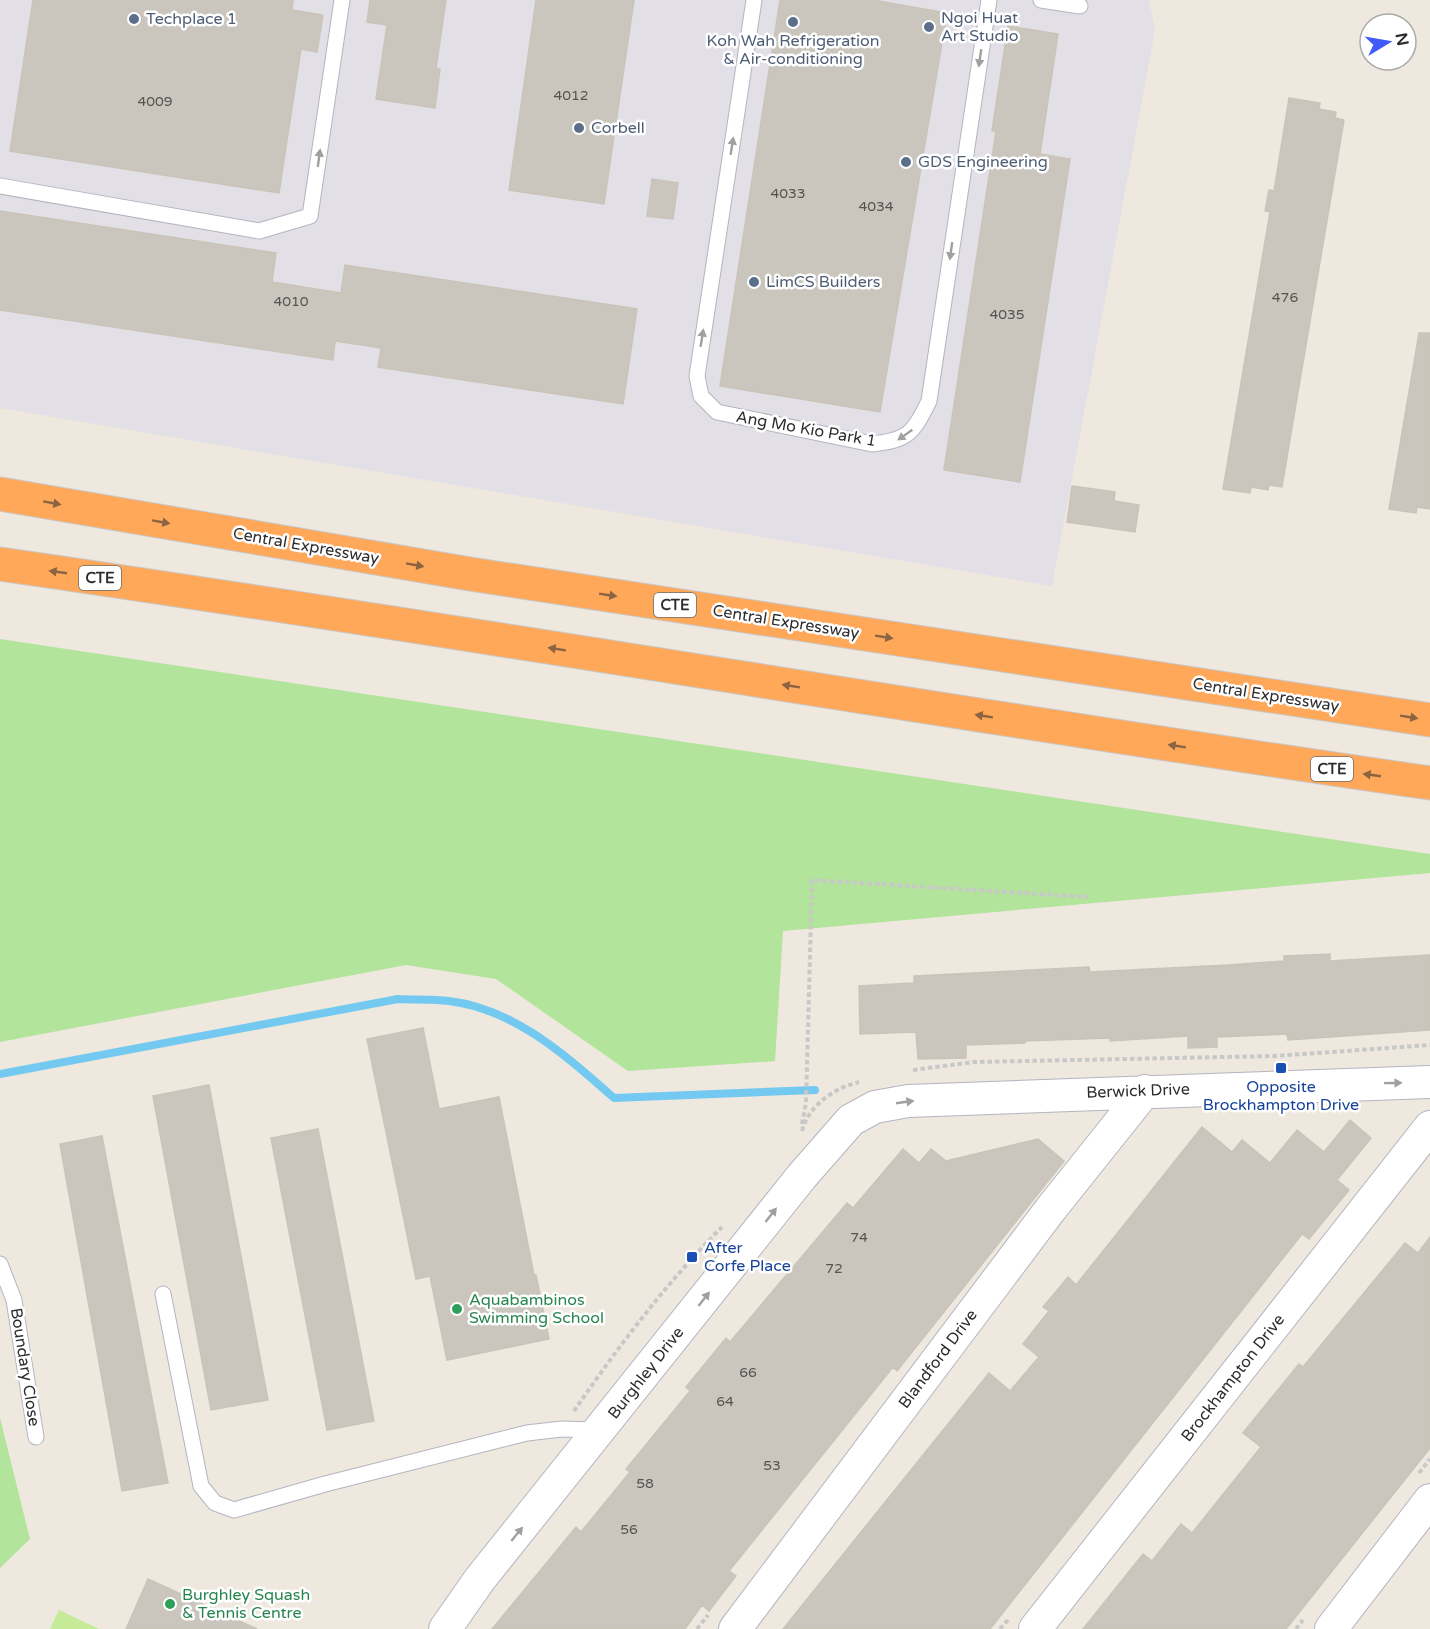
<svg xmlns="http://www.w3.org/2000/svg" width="1430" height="1629" font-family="'Varela Round',sans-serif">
<rect width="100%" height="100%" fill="#eee8df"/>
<path fill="#e2dfe7" d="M0,0H1149L1155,30L1052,586L0,408Z"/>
<path fill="#b2e49c" d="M0,639L1430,854V873L783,931L775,1061L628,1071L496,979L406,965L0,1042Z
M0,1418L30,1539L0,1568Z"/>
<path fill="#c5eb98" d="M59,1610L99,1629H50Z"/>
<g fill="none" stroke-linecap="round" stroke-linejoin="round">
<path stroke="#73c9ef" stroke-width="8" d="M0,1074L398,999C415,1000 432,999 449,1001C515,1009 566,1056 614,1098L815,1090"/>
</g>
<path fill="#cac6bd" stroke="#cac4b8" stroke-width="1.5" d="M33,0H293L292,10L323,15L317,52L301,49L279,193L10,151Z
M370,0H446L436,68L440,69L435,108L376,99L387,25L367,22Z
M536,0H634L604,204L509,190Z
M780,0H873L947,13L880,412L720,386Z
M1008,26L1058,34L1040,154L1070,159L1020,482L944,470L996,131H992Z
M1289,98L1320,103L1319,109L1336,112L1335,118L1344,120L1282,487L1269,485L1268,490L1251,487L1250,493L1223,489L1270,212L1265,211L1269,190L1274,191Z
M652,179L678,183L673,219L647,216Z
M0,211L276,253L272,282L341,293L345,265L637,309L623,404L378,367L381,348L335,341L333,360L0,310Z
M1419,333H1430V509L1417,507L1416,513L1389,509Z
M1072,486L1115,492L1114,501L1139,505L1135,532L1067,522Z
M1330,954V961L1430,955V1030L1288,1040L1287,1034L1217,1037V1047L1188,1048V1036L1110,1041V1038L1025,1041V1043L966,1045V1058L918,1059L916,1032L860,1034L859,986L914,983V976L1089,967L1090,972L1228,965L1284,961V956Z
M423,1028L439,1109L499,1097L534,1275H536L549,1339L447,1360L430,1276L416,1279L367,1039Z
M209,1085L268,1400L211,1410L153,1096Z
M1350,1120L1371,1138L1337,1180L1349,1190L1309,1239L1302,1234L990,1629H783L989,1373L1010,1391L1039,1357L1023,1344L1049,1311L1043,1307L1068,1277L1076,1285L1202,1127L1232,1152L1242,1140L1270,1163L1297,1130L1324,1152Z
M318,1129L374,1421L327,1430L271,1138Z
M102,1136L168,1483L122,1491L60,1144Z
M1038,1139L1064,1161L897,1371L893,1367L729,1571L736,1576L709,1611L702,1605L685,1629H492L576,1527L581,1532L630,1472L626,1469L690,1391L686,1387L726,1338L730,1342L847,1203L853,1208L903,1149L919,1163L931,1149L946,1161Z
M1430,1237V1448L1286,1629H1083L1143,1554L1152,1561L1181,1524L1192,1533L1261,1447L1243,1433L1299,1364L1303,1367L1405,1243L1418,1253Z
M148,1579L257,1629H126Z"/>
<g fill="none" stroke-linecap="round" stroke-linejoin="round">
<defs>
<path id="service" d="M754,0L697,376L701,396L717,412L872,444C909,440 913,433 929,401L989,0
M1041,0L1080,6
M0,186L259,231L310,216L342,0
M0,1264L14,1300L36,1437
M163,1294L201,1486L215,1503L234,1510L325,1484L527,1433L562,1429L598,1430"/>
<path id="minor" d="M445,1629L480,1579L802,1176L851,1120L875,1107L908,1101L1430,1082
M735,1629L1050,1210L1145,1091
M1035,1629L1430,1127
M1331,1629L1430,1500"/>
<path id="motorway" d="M0,494L470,574L1430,720
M0,564C477,632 953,715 1430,783"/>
</defs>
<use href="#service" stroke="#b3b5c0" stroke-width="17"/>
<use href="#minor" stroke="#b3b5c0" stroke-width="34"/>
<use href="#motorway" stroke="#c8c8c8" stroke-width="35"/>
<path stroke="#c8c8c8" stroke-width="4" stroke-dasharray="4.5 3" stroke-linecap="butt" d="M913,1070L974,1062L1275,1056L1430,1045
M802,1124L806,1103L812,880L1088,897
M802,1131C808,1106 834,1088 859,1082
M574,1411C618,1347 667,1282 722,1227
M1419,1473L1430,1459
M697,1629L708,1615
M1000,1629L1008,1620
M1296,1629L1303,1620"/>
<use href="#service" stroke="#fff" stroke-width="15"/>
<use href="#minor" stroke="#fff" stroke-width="32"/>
<use href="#motorway" stroke="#ffa85a" stroke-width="33"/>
</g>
<defs><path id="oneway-solid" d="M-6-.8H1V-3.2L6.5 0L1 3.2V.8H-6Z" transform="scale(1.5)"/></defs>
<g fill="#a0a0a0">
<use href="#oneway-solid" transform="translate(980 58) rotate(98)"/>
<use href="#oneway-solid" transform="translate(732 146) rotate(-81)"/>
<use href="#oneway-solid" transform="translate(319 158) rotate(-82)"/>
<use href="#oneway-solid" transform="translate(951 251) rotate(98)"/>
<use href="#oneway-solid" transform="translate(702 338) rotate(-81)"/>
<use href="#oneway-solid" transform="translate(905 435) rotate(145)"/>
<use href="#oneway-solid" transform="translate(1393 1083) rotate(-1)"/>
<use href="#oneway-solid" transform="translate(905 1102) rotate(-8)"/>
<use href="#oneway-solid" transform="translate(771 1215) rotate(-52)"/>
<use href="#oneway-solid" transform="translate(704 1299) rotate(-52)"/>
<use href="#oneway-solid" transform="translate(517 1534) rotate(-51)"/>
</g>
<g fill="#8c6441">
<use href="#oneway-solid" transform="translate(52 503) rotate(10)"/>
<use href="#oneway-solid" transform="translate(161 522) rotate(10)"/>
<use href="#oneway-solid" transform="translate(415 565) rotate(10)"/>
<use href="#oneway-solid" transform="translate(58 572) rotate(-172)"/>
<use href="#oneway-solid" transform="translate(608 595) rotate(9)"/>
<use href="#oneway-solid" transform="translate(884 637) rotate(9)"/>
<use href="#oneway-solid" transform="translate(557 649) rotate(-171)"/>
<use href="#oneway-solid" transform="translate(791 686) rotate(-171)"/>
<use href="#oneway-solid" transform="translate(984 716) rotate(-171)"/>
<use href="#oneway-solid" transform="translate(1409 717) rotate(9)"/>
<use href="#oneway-solid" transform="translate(1177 746) rotate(-171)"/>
<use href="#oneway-solid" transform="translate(1372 775) rotate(-172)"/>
</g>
<g fill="#5c6f8a" stroke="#fff" stroke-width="2">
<circle cx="134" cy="19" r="6"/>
<circle cx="793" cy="22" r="6"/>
<circle cx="929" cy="27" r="6"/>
<circle cx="579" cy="128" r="6"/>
<circle cx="906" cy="162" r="6"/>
<circle cx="754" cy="282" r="6"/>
</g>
<g fill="#1a4fb4" stroke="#fff" stroke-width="2">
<rect x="1275" y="1062" width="12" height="12" rx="3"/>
<rect x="686" y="1251" width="12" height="12" rx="3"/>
</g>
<g fill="#2e9e5b" stroke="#fff" stroke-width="2">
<circle cx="457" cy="1309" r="6"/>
<circle cx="170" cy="1604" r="6"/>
</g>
<g text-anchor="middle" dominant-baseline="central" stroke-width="5" stroke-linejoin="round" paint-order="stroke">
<g font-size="14" fill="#545351">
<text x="571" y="95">4012</text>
<text x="155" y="101">4009</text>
<text x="788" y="193">4033</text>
<text x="876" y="206">4034</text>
<text x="1285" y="297">476</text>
<text x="291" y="301">4010</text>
<text x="1007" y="314">4035</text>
<text x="859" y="1237">74</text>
<text x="834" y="1268">72</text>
<text x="748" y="1372">66</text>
<text x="725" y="1401">64</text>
<text x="772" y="1465">53</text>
<text x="645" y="1483">58</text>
<text x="629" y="1529">56</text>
</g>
<g fill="#fff" stroke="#6c6c6c" stroke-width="1.5">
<rect x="79" y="566" width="42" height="24" rx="4.5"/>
<rect x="654" y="593" width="42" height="24" rx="4.5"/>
<rect x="1311" y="757" width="42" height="24" rx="4.5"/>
</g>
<g font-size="15" font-weight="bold" fill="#2d2d2d">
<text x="100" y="578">CTE</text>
<text x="675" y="605">CTE</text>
<text x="1332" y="769">CTE</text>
</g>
<g font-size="16" fill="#4e5e75" stroke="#fff" text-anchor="start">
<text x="941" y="18">Ngoi Huat<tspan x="941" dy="18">Art Studio</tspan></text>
<text x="146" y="19">Techplace 1</text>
<text x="793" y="41" text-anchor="middle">Koh Wah Refrigeration<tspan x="793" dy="18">&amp; Air-conditioning</tspan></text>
<text x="591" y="128">Corbell</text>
<text x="918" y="162">GDS Engineering</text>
<text x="766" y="282">LimCS Builders</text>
</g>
<g font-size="16" fill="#2d2d2d" stroke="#fff">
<text transform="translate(806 429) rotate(10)">Ang Mo Kio Park 1</text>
<text transform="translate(306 546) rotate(10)">Central Expressway</text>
<text transform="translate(786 622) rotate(9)">Central Expressway</text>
<text transform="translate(1266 695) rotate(9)">Central Expressway</text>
<text transform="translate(1138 1091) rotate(-2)">Berwick Drive</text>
<text transform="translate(938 1359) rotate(-53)">Blandford Drive</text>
<text transform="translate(25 1367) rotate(81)">Boundary Close</text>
<text transform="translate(646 1373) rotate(-52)">Burghley Drive</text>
<text transform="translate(1233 1378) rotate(-52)">Brockhampton Drive</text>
</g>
<g font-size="16" fill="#164399" stroke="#fff">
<text x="1281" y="1087">Opposite<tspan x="1281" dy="18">Brockhampton Drive</tspan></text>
<text x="704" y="1248" text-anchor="start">After<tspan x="704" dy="18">Corfe Place</tspan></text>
</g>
<g font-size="16" fill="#27864d" stroke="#fff" text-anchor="start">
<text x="469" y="1300">Aquabambinos<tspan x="469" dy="18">Swimming School</tspan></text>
<text x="182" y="1595">Burghley Squash<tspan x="182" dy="18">&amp; Tennis Centre</tspan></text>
</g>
</g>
<g transform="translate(1388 42) rotate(79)"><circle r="28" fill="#ffffff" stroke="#ababab" stroke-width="1.5"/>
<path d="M0-4.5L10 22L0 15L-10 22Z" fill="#405bfa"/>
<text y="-9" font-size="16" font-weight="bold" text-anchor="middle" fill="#2d2d2d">N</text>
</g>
</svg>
